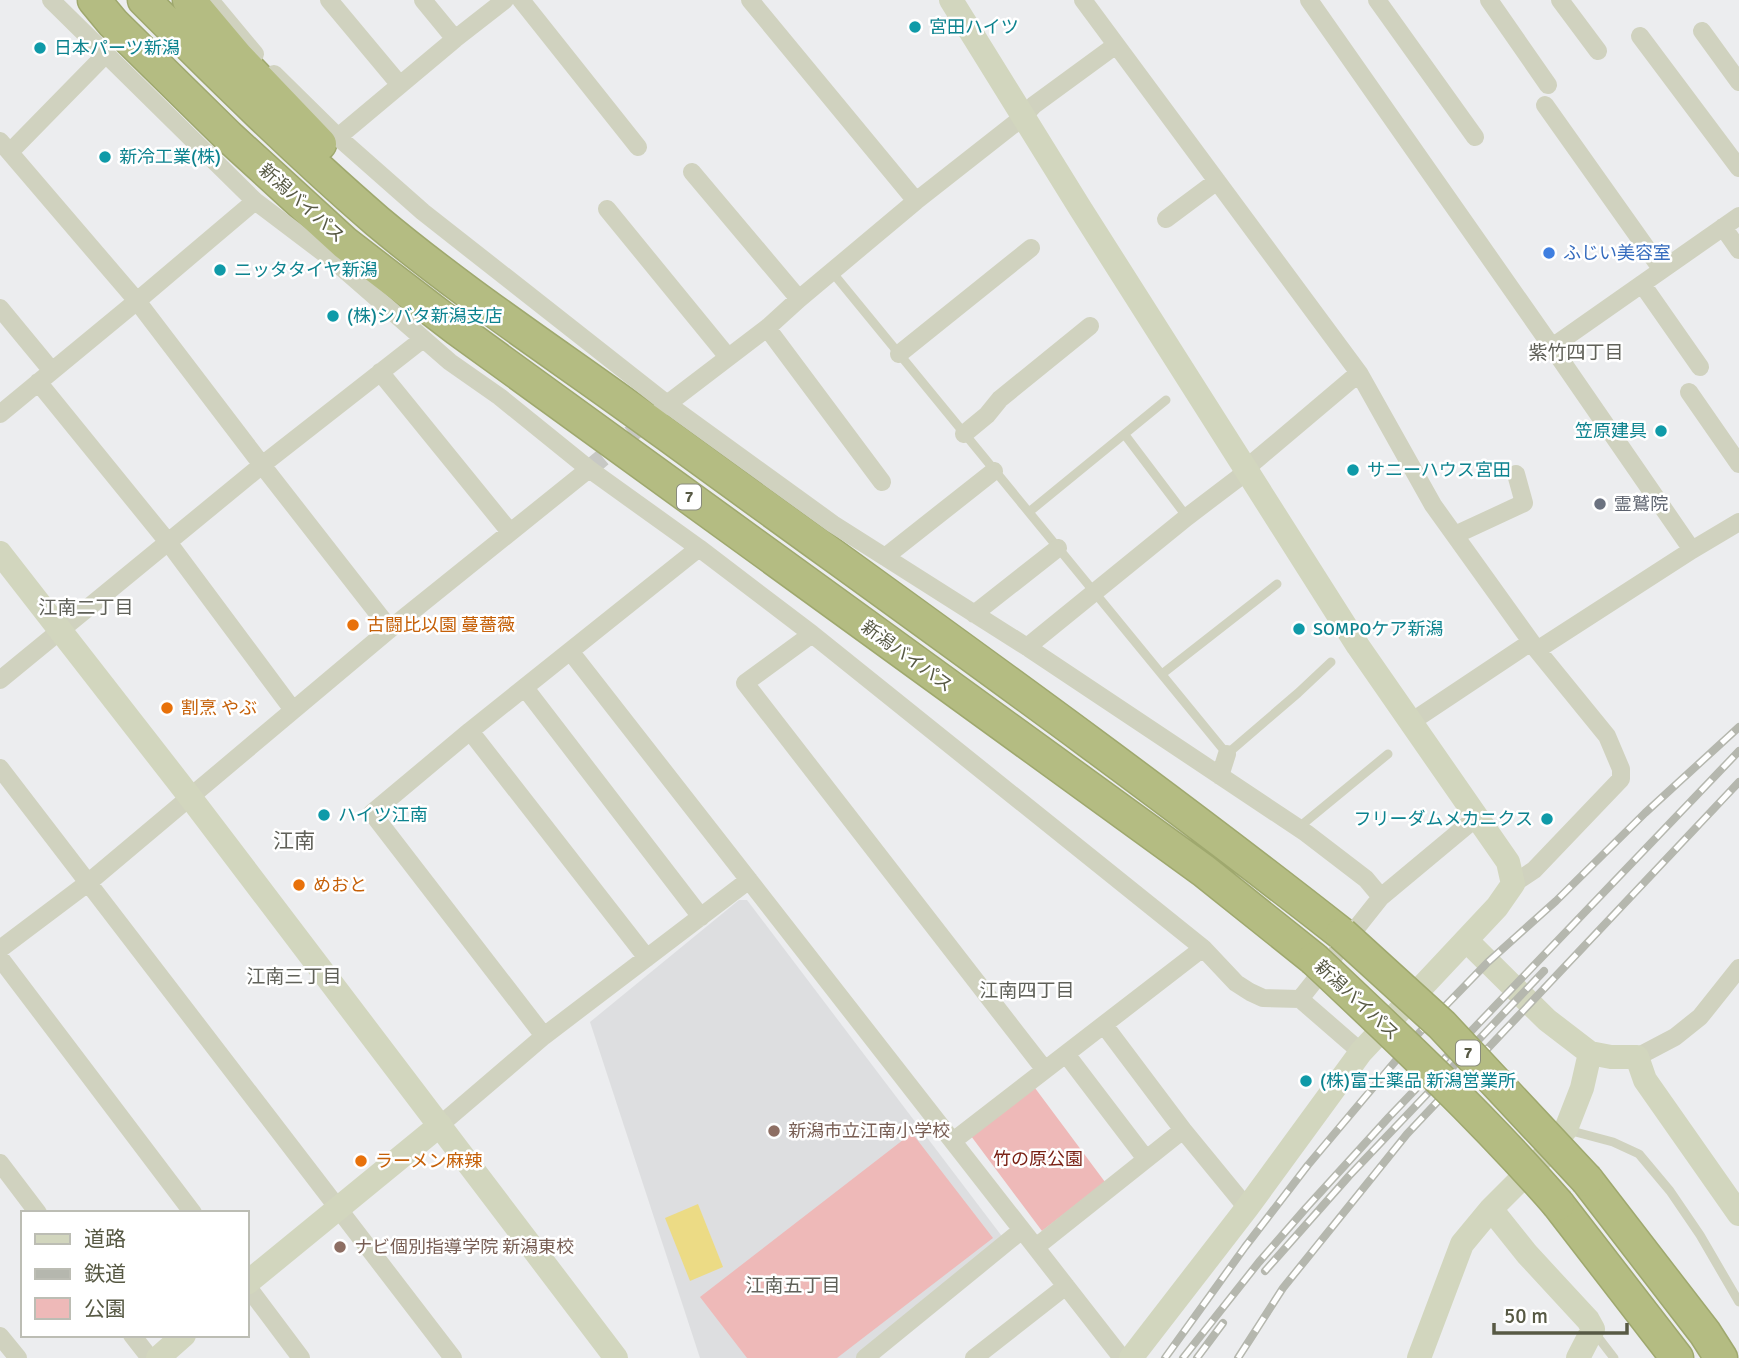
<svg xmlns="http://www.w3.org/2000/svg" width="1739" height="1358" font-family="Signika,'Noto Sans JP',sans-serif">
<rect width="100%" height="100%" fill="#ecedef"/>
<path fill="#dddee0" d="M739,900H747L1004,1239L857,1358H700L590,1022Z"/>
<path fill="#eeb9b8" d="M1035,1088L1105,1182L1042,1231L971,1136Z
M912,1133L993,1238L837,1358H747L700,1297Z"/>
<path fill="#ecdb85" d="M698,1204L723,1267L690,1281L665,1218Z"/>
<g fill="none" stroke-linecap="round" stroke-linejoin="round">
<path stroke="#c7c8c4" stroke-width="18" stroke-dasharray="18 9" stroke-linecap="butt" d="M589,469L651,417"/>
<defs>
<path id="highway" d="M94,0L113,23L228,136L345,243L457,329L1204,871L1314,959
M144,0C220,76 296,151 377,221C469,298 570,363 666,434C892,599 1122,761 1342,934
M189,0L237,57L320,144
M1587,1180L1705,1333L1721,1358
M1558,1204L1677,1358"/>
</defs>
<use href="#highway" stroke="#9fa86e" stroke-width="35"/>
<path stroke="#d0d2bf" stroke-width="9" d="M832,272L1227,754L1298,693L1331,662
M1125,435L1187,517
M1029,512L1166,400
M1162,674L1277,584
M1298,828L1388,754
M1568,1130L1613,1142L1639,1154L1670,1191L1700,1235L1739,1302
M1594,1332L1614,1358"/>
<path stroke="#d0d2bf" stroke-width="18" d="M51,0L255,201L333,260L450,362L500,397L589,469L699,548L812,634L1203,948L1236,983L1250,992L1263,998L1300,999L1361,1052
M210,0L255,54
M329,0L400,85
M423,0L455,39
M521,0L638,147
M750,0L916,201
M1083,0L1359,373L1433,505L1537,650L1607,736L1621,769V779L1534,870L1513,884
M1309,0L1552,347L1692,550
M1377,0L1475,137
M1489,0L1548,85
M1560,0L1598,51
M1702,31L1739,82
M1640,36L1739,168
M274,74L338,137L423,212L666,403L833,524L1027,647L1306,833L1366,879L1381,897
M1545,105L1662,270
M338,137L455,39L505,0
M0,141L137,301L262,465L390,629
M10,152L106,54
M692,172L799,299
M607,209L728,357
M1166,219L1217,181
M1723,227L1739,250
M1642,284L1700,367
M0,308L52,371
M767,328L882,482
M1552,347L1739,216
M899,354L1031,248
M380,372L510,532
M38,382L168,542L293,710
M1689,392L1739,464
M662,408L767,328L799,299L916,201L1023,117L1034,105L1116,45
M0,414L137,301L255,201
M964,434L987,415L1000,399L1090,326
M1455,535L1524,503L1516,474
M885,557L994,471
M974,614L1058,548
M812,634L745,683L1045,1070
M1027,647L1187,517L1237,479L1256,460L1359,373
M1537,650L1692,550L1739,522
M570,651L1122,1358
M0,680L262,465L423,339
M525,688L701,917
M1411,722L1531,642
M470,731L647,958
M0,768L453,1358
M1220,776L1227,754
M0,949L89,882L390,629L589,469
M0,958L193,1213
M1300,999L1381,897L1477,817
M1104,1025L1183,1130L1247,1208
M544,1036L372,813L470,731L699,548
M1066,1054L1146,1159
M1637,1057L1675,1037L1700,1017L1739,968
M440,1125L544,1036L749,880
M953,1141L1203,948
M0,1163L38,1213
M1036,1247L1183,1130
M247,1286L301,1358
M132,1335L150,1358
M0,1336L18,1358
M865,1358L1022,1230
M974,1358L1066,1286"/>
<path stroke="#d2d6be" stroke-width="24" d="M951,0L1080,208L1358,646L1508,862L1513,884L1497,907L1361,1052L1247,1208L1131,1358
M0,553L190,797L616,1358
M1466,940L1547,1020L1590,1053L1611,1057H1637L1645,1080L1739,1214
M1491,1209L1527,1254L1588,1320L1593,1329L1578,1358
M247,1283L440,1125
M158,1358L184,1335
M1419,1358L1462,1244L1491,1209L1546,1154L1566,1129L1582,1088L1590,1053"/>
<use href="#highway" stroke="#b4bc82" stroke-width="32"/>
<defs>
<path id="rail" d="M1265,1271L1349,1176L1544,971
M1165,1358L1245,1247L1308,1165L1419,1033L1488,962L1556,901L1645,813L1739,727
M1183,1358L1259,1262L1306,1208L1389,1117L1739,751
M1197,1358L1223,1323
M1238,1358L1283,1288L1407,1134L1739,782"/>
</defs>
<use href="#rail" stroke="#b5b7ae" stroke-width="8"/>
<use href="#rail" stroke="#fff" stroke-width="5" stroke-dasharray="16" stroke-linecap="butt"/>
<defs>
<path id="highway-bridge" d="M1342,934L1442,1025L1587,1180
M1314,959C1398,1038 1482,1117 1558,1204"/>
</defs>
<use href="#highway-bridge" stroke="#9fa86e" stroke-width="35" stroke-linecap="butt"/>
<use href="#highway-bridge" stroke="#b4bc82" stroke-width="32"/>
</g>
<g fill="#0f9aa8" stroke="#fff" stroke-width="2.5">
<circle cx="915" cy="27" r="7"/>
<circle cx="40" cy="48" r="7"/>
<circle cx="105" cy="157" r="7"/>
<circle cx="220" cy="270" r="7"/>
<circle cx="333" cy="316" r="7"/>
<circle cx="1661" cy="431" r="7"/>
<circle cx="1353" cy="470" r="7"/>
<circle cx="1299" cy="629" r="7"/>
<circle cx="324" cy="815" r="7"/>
<circle cx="1547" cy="819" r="7"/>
<circle cx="1306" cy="1081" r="7"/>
</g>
<circle fill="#3f7fe0" stroke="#fff" stroke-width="2.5" cx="1549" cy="253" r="7"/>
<circle fill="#6b7280" stroke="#fff" stroke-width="2.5" cx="1600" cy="504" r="7"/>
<g fill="#e8710a" stroke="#fff" stroke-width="2.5">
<circle cx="353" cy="625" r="7"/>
<circle cx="167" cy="708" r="7"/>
<circle cx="299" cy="885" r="7"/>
<circle cx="361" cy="1161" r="7"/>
</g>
<g fill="#8d6e63" stroke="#fff" stroke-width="2.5">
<circle cx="774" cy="1131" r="7"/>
<circle cx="340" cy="1247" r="7"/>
</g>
<g text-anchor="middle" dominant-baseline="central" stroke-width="5" stroke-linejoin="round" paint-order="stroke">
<g fill="#fff" stroke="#898b7c" stroke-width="2">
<rect x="677" y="484.5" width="24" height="25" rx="5"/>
<rect x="1456" y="1040.5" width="24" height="25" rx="5"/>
</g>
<g font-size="16" font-weight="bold" fill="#575944">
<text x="689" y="497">7</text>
<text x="1468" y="1053">7</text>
</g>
<g font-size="18" fill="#0d838f" stroke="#fff" text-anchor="start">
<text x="929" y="27">宮田ハイツ</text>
<text x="54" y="48">日本パーツ新潟</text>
<text x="119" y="157">新冷工業(株)</text>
<text x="234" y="270">ニッタタイヤ新潟</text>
<text x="347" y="316">(株)シバタ新潟支店</text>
<text x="1647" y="431" text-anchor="end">笠原建具</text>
<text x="1367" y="470">サニーハウス宮田</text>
<text x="1313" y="629">SOMPOケア新潟</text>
<text x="338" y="815">ハイツ江南</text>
<text x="1533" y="819" text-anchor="end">フリーダムメカニクス</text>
<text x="1320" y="1081">(株)富士薬品 新潟営業所</text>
</g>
<g font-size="18" fill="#575944" stroke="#fff">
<text transform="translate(302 203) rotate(42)">新潟バイパス</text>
<text transform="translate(907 656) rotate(36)">新潟バイパス</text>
<text transform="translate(1357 1000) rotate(43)">新潟バイパス</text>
</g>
<g font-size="18" fill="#366cbe" stroke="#fff" text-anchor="start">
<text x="1563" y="253">ふじい美容室</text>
</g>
<g font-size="18" fill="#5b616d" stroke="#fff" text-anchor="start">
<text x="1614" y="504">霊鷲院</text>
</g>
<g font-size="18" fill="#c56008" stroke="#fff" text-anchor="start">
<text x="367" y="625">古闘比以園 蔓薔薇</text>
<text x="181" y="708">割烹 やぶ</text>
<text x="313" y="885">めおと</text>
<text x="375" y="1161">ラーメン麻辣</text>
</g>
<g font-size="18" fill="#785e54" stroke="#fff" text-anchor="start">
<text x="788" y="1131">新潟市立江南小学校</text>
<text x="354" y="1247">ナビ個別指導学院 新潟東校</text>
</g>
<g font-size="18" fill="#7a2215" stroke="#fff">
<text x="1038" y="1159">竹の原公園</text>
</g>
<g font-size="19" fill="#606159" stroke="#fff">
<text x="1576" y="353">紫竹四丁目</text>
<text x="86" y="608">江南二丁目</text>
<text x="294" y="977">江南三丁目</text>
<text x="1027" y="991">江南四丁目</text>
<text x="793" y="1286">江南五丁目</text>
</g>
<g font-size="21" fill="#606159" stroke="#fff">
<text x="294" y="841">江南</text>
</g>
</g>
<rect x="21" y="1211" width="228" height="126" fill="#ffffff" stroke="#bcbdb4" stroke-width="2"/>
<rect x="35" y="1234" width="35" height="10" fill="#d2d6be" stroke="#bcbdb4" stroke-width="2"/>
<text x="84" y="1246" font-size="21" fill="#575944">道路</text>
<rect x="35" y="1269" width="35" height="10" fill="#b5b7ae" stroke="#bcbdb4" stroke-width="2"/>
<text x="84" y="1281" font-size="21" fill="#575944">鉄道</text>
<rect x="35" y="1298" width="35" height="21" fill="#eeb9b8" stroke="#bcbdb4" stroke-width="2"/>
<text x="84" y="1316" font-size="21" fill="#575944">公園</text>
<path d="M1494 1323v10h133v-10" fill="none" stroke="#575944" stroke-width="3.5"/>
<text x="1504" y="1323" font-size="21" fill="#575944" stroke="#ffffff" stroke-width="5" paint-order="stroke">50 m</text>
</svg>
